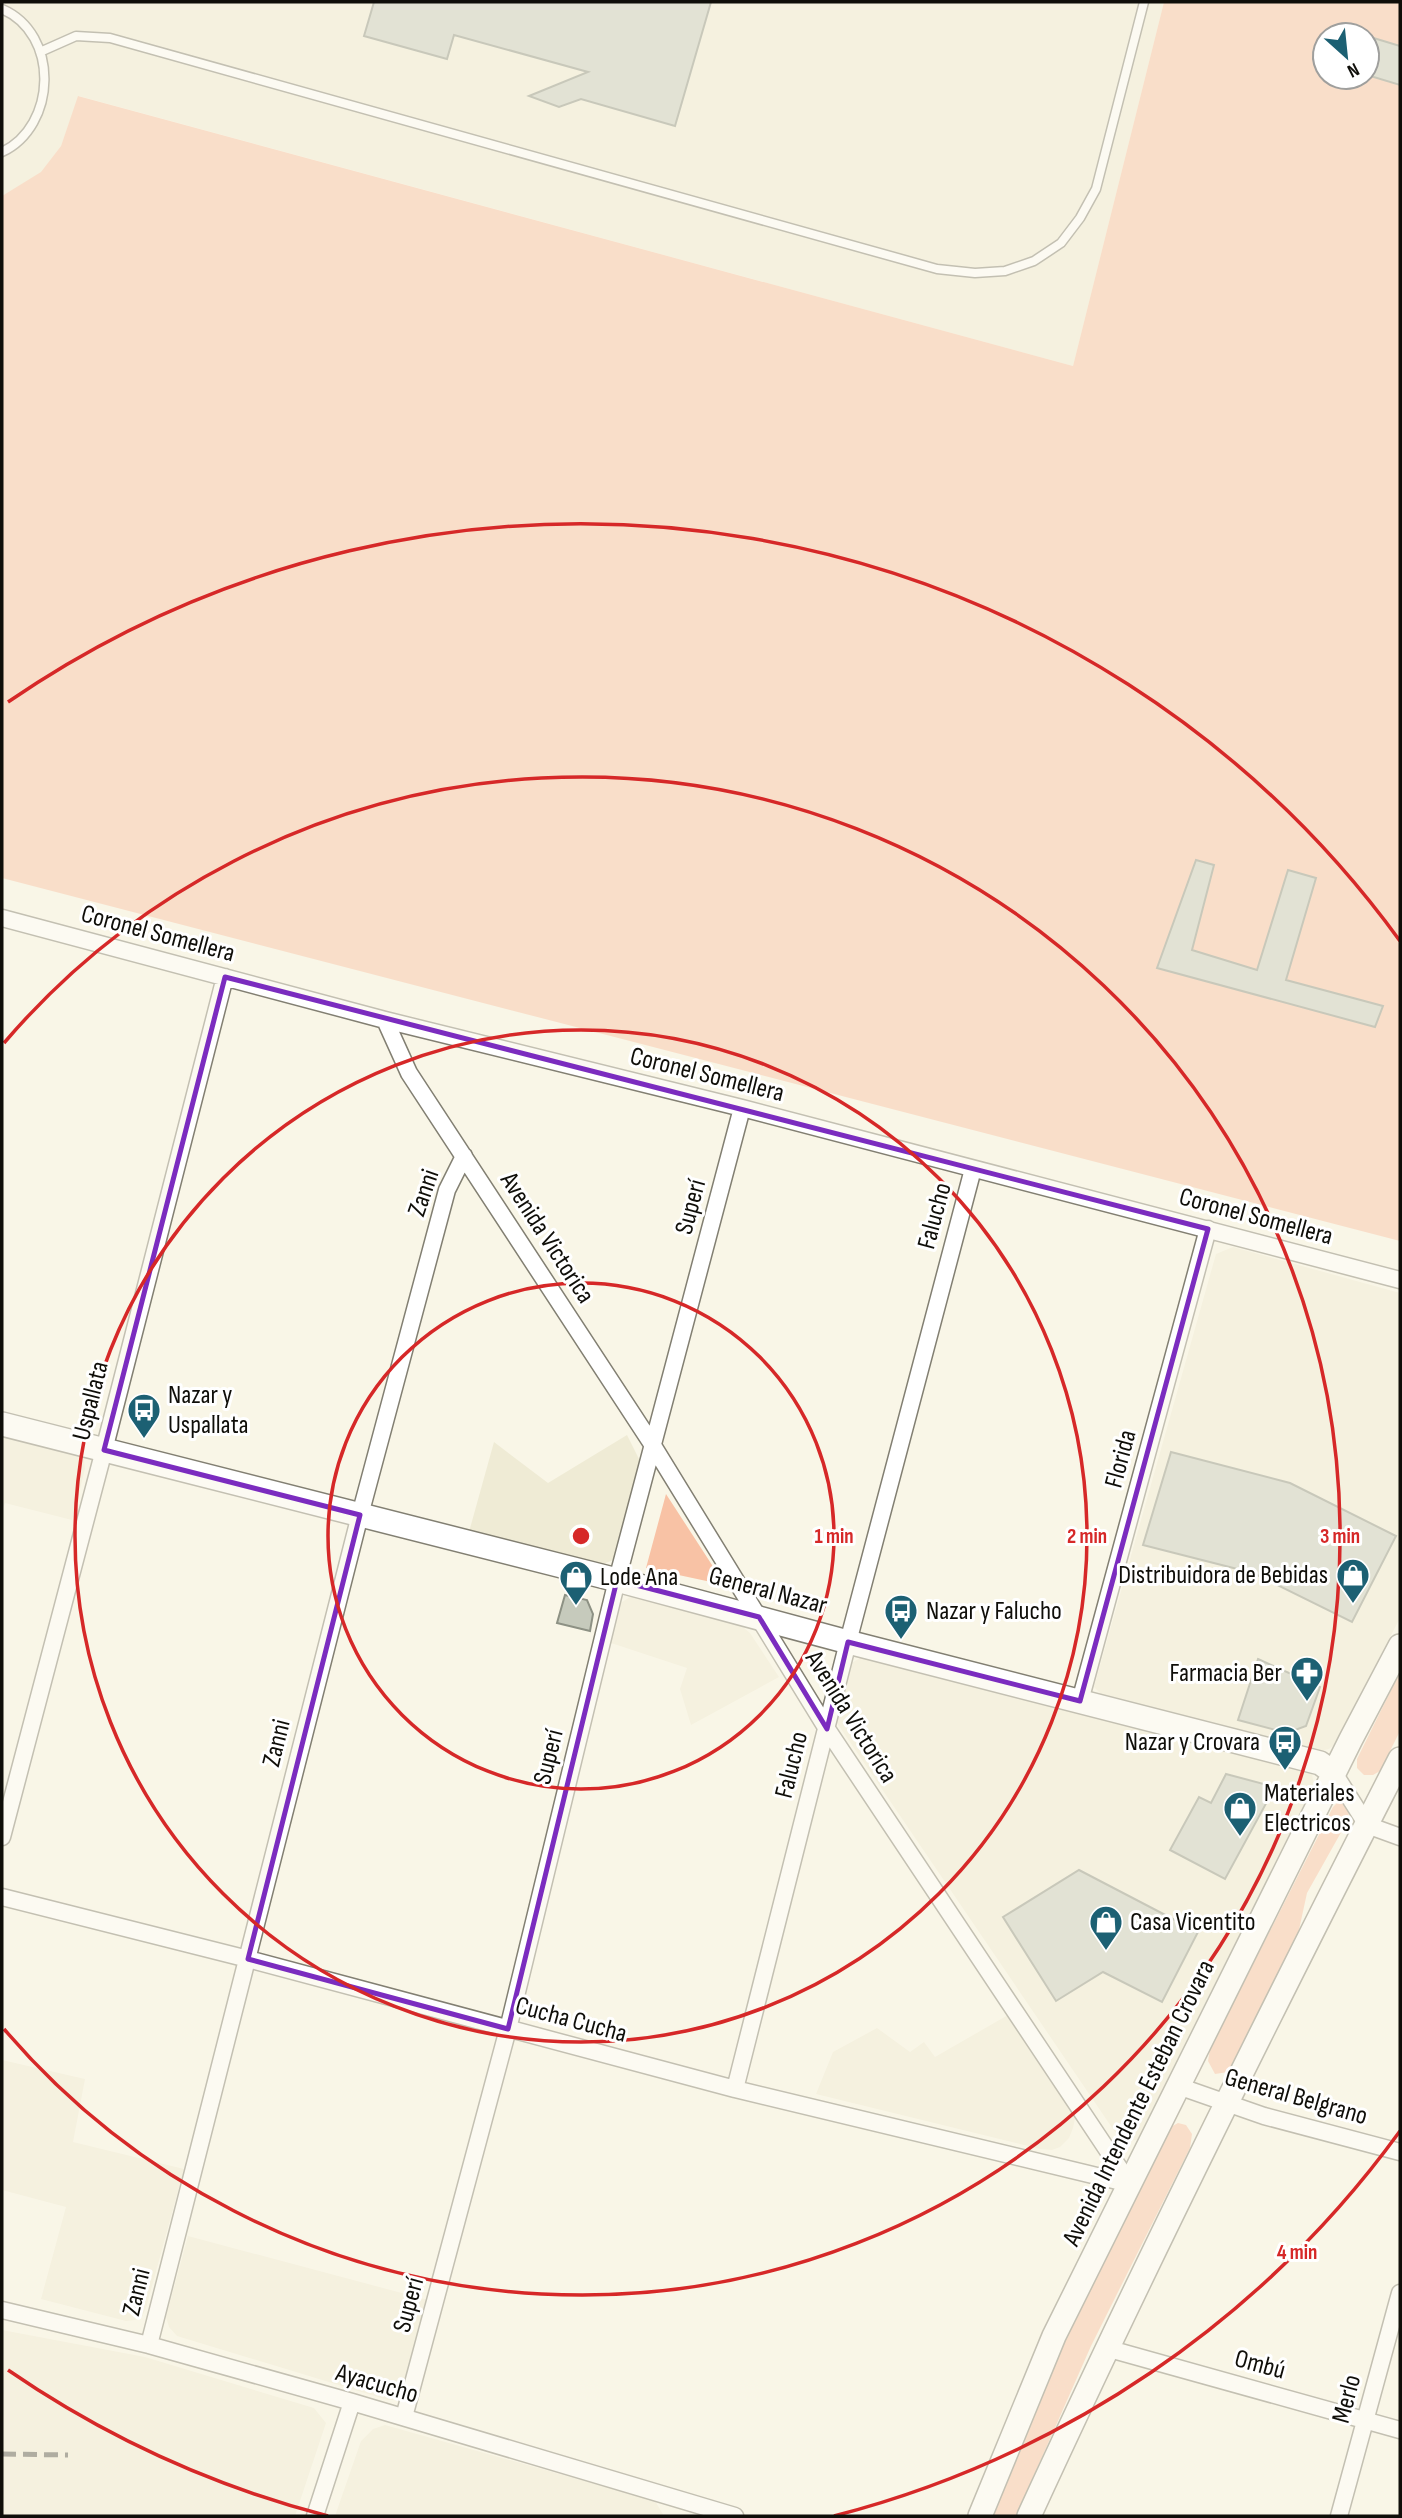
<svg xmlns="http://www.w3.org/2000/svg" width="1402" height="2518" font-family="'Sofia Sans Condensed',sans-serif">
<rect width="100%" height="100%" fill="#f9f6e7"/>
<path fill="#efebd5" d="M2,2H1164L1073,366L79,96L61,146L41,173L2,196Z
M1233,1247L1400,1293V1618L1334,1745L1329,1749L1316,1752L1103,1696L1094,1687L1216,1254Z
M2,1435L77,1454L84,1459L85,1469L72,1520L5,1503L2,1512Z
M627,1435L640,1461L617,1555L611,1561L603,1564L469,1532L494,1442L548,1483Z
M637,1596L737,1622L750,1633L779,1677L691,1725L680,1689L687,1668L611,1643L619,1604L630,1597Z
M871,1657L980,1688L1304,1769L1312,1774L1314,1785L1137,2140L1123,2142L1117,2135L837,1723L835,1717L850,1664L860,1658Z
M1008,2015L1073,2110L1075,2118L1073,2128L1069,2138L1060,2147L1052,2150L1040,2149L816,2094L833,2052L877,2028L910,2052L924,2042L935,2057Z
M2,2060L85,2079L73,2142L184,2169L146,2308L142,2317L135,2320L126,2321L41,2299L66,2207L2,2190Z
M188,2236L428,2300L403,2391L396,2400H388L177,2336L169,2327L166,2317Z
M2,2330L145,2357L314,2408L326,2423L295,2516H2Z
M385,2425L655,2501L664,2516H335L361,2441L373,2429Z"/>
<path fill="#f8c2a5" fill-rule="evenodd" d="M1164,2H1400V1241L2,878V196L41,172L61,146L78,96L1073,366ZM1325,35H1367V77H1325Z
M666,1494L725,1585L646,1568Z
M1400,1672V1731L1380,1771L1373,1775H1364L1357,1768V1759Z
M1339,1801H1347L1349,1810L1348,1820L1307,1893L1297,1939L1236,2062L1228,2072L1215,2074L1208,2061L1210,2049L1333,1807Z
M1178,2123L1186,2125L1192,2134L1190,2148L1091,2346L1016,2516H989L1064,2338L1169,2128Z"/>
<path fill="#c6cabc" stroke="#8d9184" stroke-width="2" d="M374,2H711L675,126L581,99L559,107L529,96L588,72L454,35L447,59L364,36Z
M1367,36L1400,46V85L1367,75Z
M1196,860L1214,865L1192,950L1257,970L1288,870L1316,878L1286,980L1383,1006L1375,1027L1157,968Z
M1171,1452L1290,1483L1396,1536L1352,1622L1253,1573L1143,1545Z
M565,1595L587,1600L593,1614L590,1631L557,1623Z
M1258,1659L1320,1687L1306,1726L1287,1733L1238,1720Z
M1226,1774L1275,1787L1225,1879L1170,1850L1199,1797L1211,1803Z
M1079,1870L1198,1932L1162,2002L1103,1972L1056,2001L1003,1917Z"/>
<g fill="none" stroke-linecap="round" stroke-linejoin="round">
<defs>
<path id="lane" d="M2,9C60,34 57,126 2,152
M40,52L76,36L110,38L937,269L975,273L1005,271L1034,261L1061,243L1080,218L1096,189L1144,2"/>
<path id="street" d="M2,918L385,1020L742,1108L1400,1280
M385,1020L409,1073L652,1444L827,1729L1130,2184
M1080,1701L1208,1229
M1334,1773L1367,1825L1400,1837
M2,1837L104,1450L225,977
M2,1897L248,1959L735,2089L1130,2184
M1178,2086L1264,2116L1400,2152
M735,2089L848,1642L973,1169
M2,2310L149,2345L352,2402L735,2516
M149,2345L360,1515L447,1190L464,1156
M1106,2348L1400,2430
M404,2417L508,2029L617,1580L742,1108
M315,2516L352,2402
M1339,2516L1400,2293"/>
<path id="secondary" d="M2,1424L617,1580L848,1642L1320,1763L1334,1773
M980,2516L1054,2336L1351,1739L1400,1646
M1029,2516C1146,2261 1272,2009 1400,1759"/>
</defs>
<use href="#lane" stroke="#827f72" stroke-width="11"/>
<use href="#street" stroke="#827f72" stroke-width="19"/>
<use href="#secondary" stroke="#827f72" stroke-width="26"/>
<use href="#lane" stroke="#fff" stroke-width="8"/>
<use href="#street" stroke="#fff" stroke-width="16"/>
<use href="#secondary" stroke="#fff" stroke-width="23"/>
<path stroke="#56544c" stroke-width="5" stroke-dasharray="14 7" stroke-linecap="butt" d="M2,2454L68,2455"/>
</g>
<path d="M0 0H1402V2518H0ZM225,977L1208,1229L1080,1701L848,1642L827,1729L759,1617L617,1580L508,2029L248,1959L360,1515L104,1450Z" fill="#f9f6e7" fill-opacity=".55" fill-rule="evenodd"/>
<path fill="none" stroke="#7b2cbf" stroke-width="5" stroke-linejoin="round" d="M225,977L1208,1229L1080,1701L848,1642L827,1729L759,1617L617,1580L508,2029L248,1959L360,1515L104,1450Z"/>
<g fill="none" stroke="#d62828" stroke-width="3.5">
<circle cx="581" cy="1536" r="253"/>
<circle cx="581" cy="1536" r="506"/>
<path d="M4 1043A759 759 0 1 1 4 2029"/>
<path d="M1400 2131A1012 1012 0 0 1 834 2516M328 2516A1012 1012 0 0 1 8 2370M8 702A1012 1012 0 0 1 1400 941"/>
</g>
<defs>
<symbol id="bus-pin" viewBox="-11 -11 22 30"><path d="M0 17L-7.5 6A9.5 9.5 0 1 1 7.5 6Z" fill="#1c6073" stroke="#fff"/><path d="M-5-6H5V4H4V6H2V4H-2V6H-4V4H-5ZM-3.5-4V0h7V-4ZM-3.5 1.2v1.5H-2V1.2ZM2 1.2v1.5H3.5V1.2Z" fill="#fff"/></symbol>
<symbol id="shop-pin" viewBox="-11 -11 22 30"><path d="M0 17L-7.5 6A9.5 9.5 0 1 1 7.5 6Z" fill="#1c6073" stroke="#fff"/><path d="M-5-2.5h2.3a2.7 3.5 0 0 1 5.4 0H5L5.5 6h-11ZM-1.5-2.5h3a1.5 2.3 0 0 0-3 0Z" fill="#fff"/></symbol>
<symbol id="pharmacy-pin" viewBox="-11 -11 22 30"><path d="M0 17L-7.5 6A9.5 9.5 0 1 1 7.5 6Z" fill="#1c6073" stroke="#fff"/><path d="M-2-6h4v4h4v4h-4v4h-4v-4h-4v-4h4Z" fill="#fff"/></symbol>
</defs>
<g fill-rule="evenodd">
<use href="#bus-pin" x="125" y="1391" width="38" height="52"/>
<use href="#shop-pin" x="1334" y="1556" width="38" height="52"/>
<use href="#shop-pin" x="557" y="1558" width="38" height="52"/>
<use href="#bus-pin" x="882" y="1592" width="38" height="52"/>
<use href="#pharmacy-pin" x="1288" y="1654" width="38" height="52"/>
<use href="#bus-pin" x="1266" y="1723" width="38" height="52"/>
<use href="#shop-pin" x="1221" y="1789" width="38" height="52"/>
<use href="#shop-pin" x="1087" y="1903" width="38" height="52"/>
</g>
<g text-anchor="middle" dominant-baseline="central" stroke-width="6" stroke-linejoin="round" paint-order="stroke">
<g font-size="26" fill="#0f0e09" stroke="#fff">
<text transform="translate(158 934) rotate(15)">Coronel Somellera</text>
<text transform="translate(707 1075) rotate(14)">Coronel Somellera</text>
<text transform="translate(424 1193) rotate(-71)">Zanni</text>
<text transform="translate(691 1207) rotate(-75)">Superí</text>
<text transform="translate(935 1216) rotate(-75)">Falucho</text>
<text transform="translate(1256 1217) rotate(15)">Coronel Somellera</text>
<text transform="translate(547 1238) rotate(57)">Avenida Victorica</text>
<text transform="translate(91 1401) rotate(-76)">Uspallata</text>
<text transform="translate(1121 1459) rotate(-75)">Florida</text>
<text transform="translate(768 1591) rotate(15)">General Nazar</text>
<text transform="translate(851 1717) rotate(58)">Avenida Victorica</text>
<text transform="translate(277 1743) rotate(-76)">Zanni</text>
<text transform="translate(549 1757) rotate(-76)">Superí</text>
<text transform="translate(792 1765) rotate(-76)">Falucho</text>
<text transform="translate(571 2020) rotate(15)">Cucha Cucha</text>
<text transform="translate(1296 2097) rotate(16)">General Belgrano</text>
<text transform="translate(1139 2103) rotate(-64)">Avenida Intendente Esteban Crovara</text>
<text transform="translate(137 2292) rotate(-76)">Zanni</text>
<text transform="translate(409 2305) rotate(-75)">Superí</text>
<text transform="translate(1260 2365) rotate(15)">Ombú</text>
<text transform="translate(377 2384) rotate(16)">Ayacucho</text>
<text transform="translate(1347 2399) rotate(-75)">Merlo</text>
</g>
<g font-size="26" fill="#0f0e09" stroke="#fff" text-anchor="start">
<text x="168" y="1395">Nazar y<tspan x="168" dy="30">Uspallata</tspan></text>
<text x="1328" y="1575" text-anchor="end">Distribuidora de Bebidas</text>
<text x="600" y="1577">Lode Ana</text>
<text x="926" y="1611">Nazar y Falucho</text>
<text x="1282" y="1673" text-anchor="end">Farmacia Ber</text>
<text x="1260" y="1742" text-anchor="end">Nazar y Crovara</text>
<text x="1264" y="1793">Materiales<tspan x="1264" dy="30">Electricos</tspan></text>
<text x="1130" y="1922">Casa Vicentito</text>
</g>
</g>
<circle cx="581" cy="1536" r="10" fill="#d62828" stroke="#fff" stroke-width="3.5"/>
<g font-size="21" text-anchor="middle" font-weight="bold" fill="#d62828" stroke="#fff" stroke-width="6" stroke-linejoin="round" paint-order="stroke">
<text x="834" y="1543">1 min</text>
<text x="1087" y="1543">2 min</text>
<text x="1340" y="1543">3 min</text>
<text x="1297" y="2259">4 min</text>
</g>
<rect width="1402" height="2518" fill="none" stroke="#0f0e09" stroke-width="7"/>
<g transform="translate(1346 56) rotate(153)"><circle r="33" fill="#ffffff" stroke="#9f9f9d" stroke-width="2"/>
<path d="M0-5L12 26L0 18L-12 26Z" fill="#1c6073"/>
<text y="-10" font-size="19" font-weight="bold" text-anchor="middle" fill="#0f0e09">N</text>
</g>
</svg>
